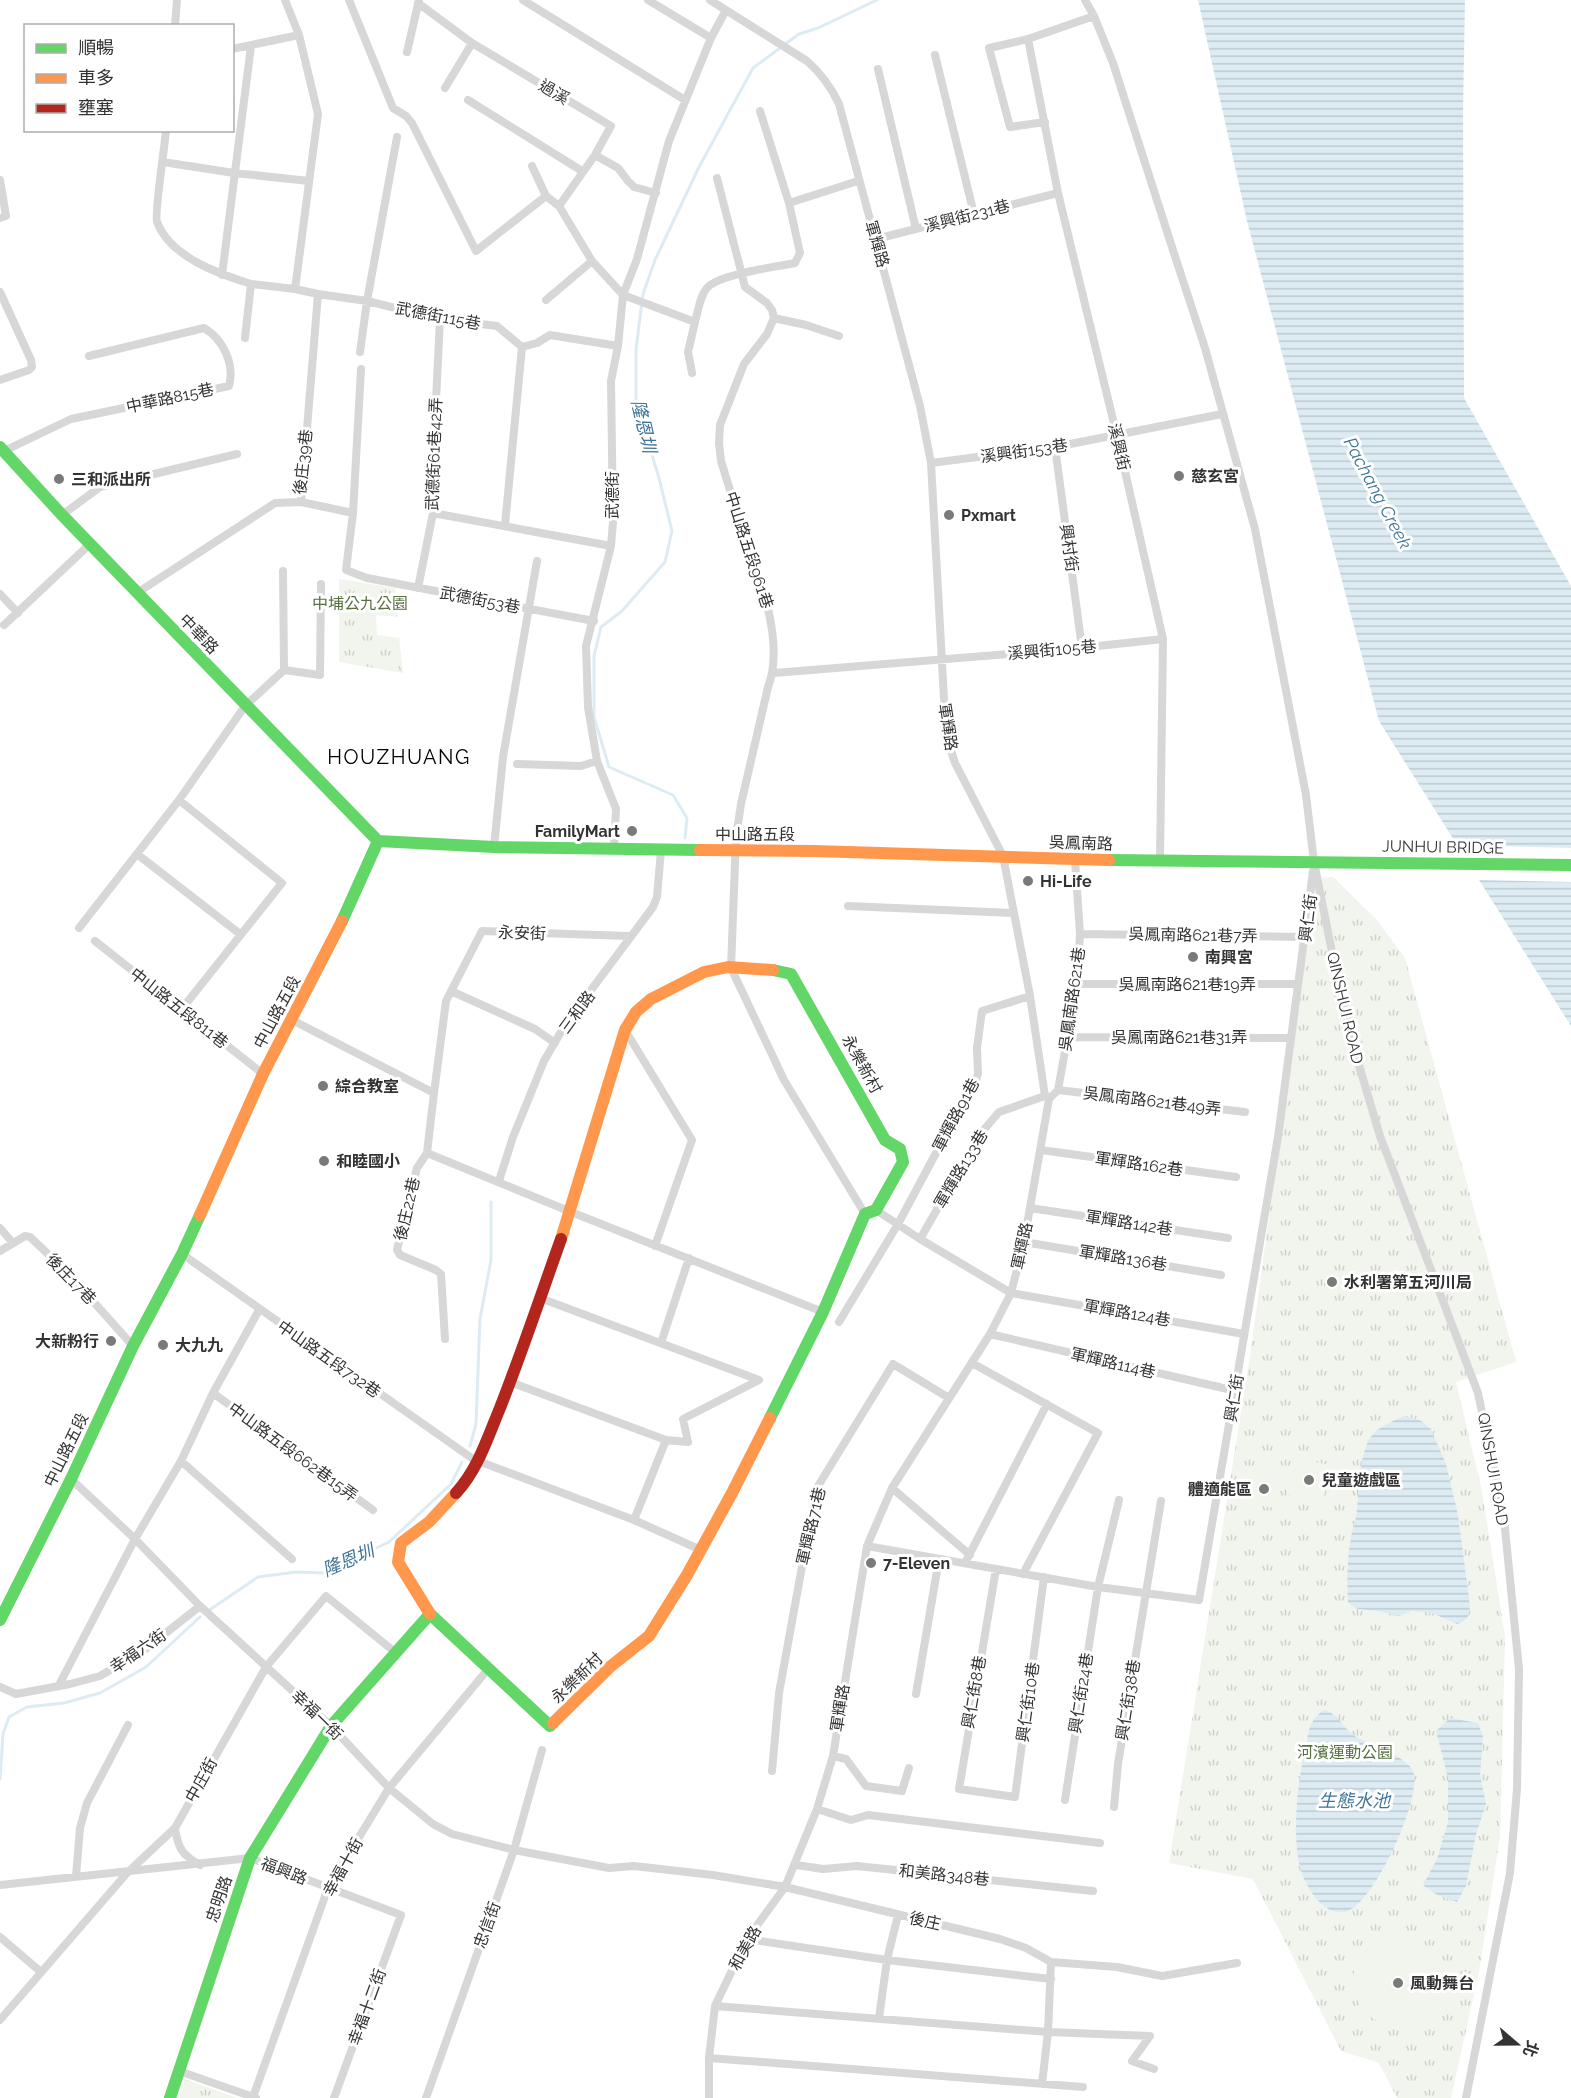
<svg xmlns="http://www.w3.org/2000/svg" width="1571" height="2098" font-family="Raleway,'Noto Sans TC',sans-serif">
<defs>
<pattern id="park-tufts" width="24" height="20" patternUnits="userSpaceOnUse" patternTransform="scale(1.5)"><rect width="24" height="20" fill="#f1f5ed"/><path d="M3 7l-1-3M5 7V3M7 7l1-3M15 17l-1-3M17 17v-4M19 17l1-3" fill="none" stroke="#cfd2cc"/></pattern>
<pattern id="water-rules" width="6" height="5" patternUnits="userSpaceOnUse" patternTransform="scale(1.5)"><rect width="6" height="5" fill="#ddebf3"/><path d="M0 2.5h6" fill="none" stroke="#becad1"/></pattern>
</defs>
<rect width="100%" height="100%" fill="#fff"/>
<path fill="url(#park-tufts)" d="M339,579L395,588L398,617L376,615L377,635L399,638L403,673L339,662Z
M1333,877L1376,919L1405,958L1516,1362L1456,1382L1482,1491L1505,1637L1500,1836L1479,1972L1451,2098H1397L1379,2063L1341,2051L1253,1879L1169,1863L1250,1356L1315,878Z
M185,2079L237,2098H178Z"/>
<path fill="#f1f5ed" d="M1294,1458L1330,1465L1323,1502L1287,1495Z
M1252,1470L1282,1475L1277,1508L1247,1504Z
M1353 1981a45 45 0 1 1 90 0a45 45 0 1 1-90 0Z"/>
<path fill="url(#water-rules)" d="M1198,0H1465L1463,112L1464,398L1571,586V1026L1379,721L1247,221Z
M1404,1416L1420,1420L1431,1429L1446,1464L1458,1515L1470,1606C1469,1616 1468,1621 1457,1624L1432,1613L1412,1611L1399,1616L1378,1611L1358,1609L1348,1603C1347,1581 1347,1559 1351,1538C1352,1529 1356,1520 1357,1511C1359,1491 1359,1450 1373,1434C1378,1428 1396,1419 1404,1416Z
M1324,1710C1339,1713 1344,1731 1358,1738C1373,1745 1411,1758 1414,1774C1420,1802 1373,1906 1345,1912C1319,1916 1301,1879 1298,1858C1293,1821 1298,1781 1306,1745C1308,1738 1308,1729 1312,1723C1315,1717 1318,1714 1324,1710Z
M1450,1718L1478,1723L1483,1737L1480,1775L1486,1804L1476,1834L1466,1886L1457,1902L1437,1895L1423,1885L1437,1859L1448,1822V1778L1436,1731Z"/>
<path fill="#fff" d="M1453,845L1571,848V882L1475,880Z"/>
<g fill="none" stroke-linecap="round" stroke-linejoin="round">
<path stroke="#ddebf3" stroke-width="3" d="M685,838L687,818L673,795L609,767L594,717V656L601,627L622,611L665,562L672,531L659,478L636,402V349L643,294L655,260L699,167L753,68L799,34L818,28L877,0
M470,1446L476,1424L480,1319L491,1260V1202
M208,1611L258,1577L296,1572L324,1573L389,1542L451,1484L462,1462
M0,1779L3,1734L9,1717L27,1707L64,1703L100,1693L146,1667L200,1617"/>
<path stroke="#d7d7d7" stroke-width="8" d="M285,0L299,35L318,114L295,289
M349,0L393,108L406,116L412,123L476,251L546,196
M523,0L685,100
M648,0L711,38
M1085,0L1094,16L1113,63L1172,247L1205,348L1255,529L1306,795L1314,862L1333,957L1358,1062L1380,1136L1478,1393L1504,1519L1519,1669L1517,1789L1510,1873L1466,2098
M418,3L472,43L611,126L595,155L559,206
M726,10L711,38L669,141L637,259L623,295L695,322C698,312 700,294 708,287C721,274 775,267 795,263L800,253L789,203L858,181
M175,26L177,0
M1028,39L1058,193L1117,436L1163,639L1160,861
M232,49L299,35
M407,52L419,0
M935,55L974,214
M878,69L916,229
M445,88L472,43
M468,100L582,171
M760,111L789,203
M1045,122L1010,127L989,48L1028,39L1094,16
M166,130C165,145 154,215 157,222C170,257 219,274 251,284
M595,155L618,168L628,181L634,187L656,193
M163,162L234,173L309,181
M532,166L546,196L559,206L592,261L623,295L618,346L611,381L613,522L611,546L586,646L588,707L597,761L616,809L614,848
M717,178L745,287L767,303L772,310L774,318L767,334L744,364L720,425L719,443L721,461C728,483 734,505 742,527C757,571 786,641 768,687L741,804L736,837L731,968L784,1080L865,1214
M0,180L6,216L0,218
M876,239L1058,193
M222,275L251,46
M0,292L31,360L32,367L29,370L0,380
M318,294L367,301L440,319L497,326L522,347L537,343L550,335L618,346
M546,300L592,261
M774,318L806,325L839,336
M360,352L367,301L397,137
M692,373L688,352L695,322
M1055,447L1082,648
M4,451L71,419L229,386C235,364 223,339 204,328L89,356
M931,463L1055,447L1222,414
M301,502L353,513L346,570L367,578L594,621
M353,513L361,369
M433,513L611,546
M62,515L100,487L237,454
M505,525L522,347
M283,571L284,670
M418,588L433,513V461L440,319
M137,593L275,503L301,502L318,294L295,289L251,284L245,338
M0,594L18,613
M4,625L90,544
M774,673L1070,649L1163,639
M517,764L581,766L597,761
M179,800L282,883L181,1010
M494,847L503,757L537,561
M137,854L240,934
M848,906L1013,913
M79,928L179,800L245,706L284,670L320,675L321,584
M1080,934L1306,937
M95,941L263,1074
M1077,984H1298
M451,991L535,1029L555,1043
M292,1020L434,1093L427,1153L417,1168L397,1250L400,1255L436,1270L441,1274L445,1339
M625,1030L692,1140L655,1246
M1068,1037L1291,1038
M1058,1090L1245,1112
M434,1093L446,1001L482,931L630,936
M1049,1099L1058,1090L1077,984L1080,934L1075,860
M1041,1150L1236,1177
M427,1153L571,1212L823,1312
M499,1181L513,1137L544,1061L565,1025L653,907L657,897L661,850
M1030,1208L1228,1238
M876,1210L920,1239L1011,1293L1244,1334
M0,1228L13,1243
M920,1239L981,1133L999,1112L1045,1096
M1024,1242L1221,1275
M0,1251L25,1236L30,1237L66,1271L133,1346
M182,1254L473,1459L634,1520L701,1550
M540,1298L759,1380L683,1419L688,1442L666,1440L634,1520
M839,1322L898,1224L944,1138L973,1089L978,1074L977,1048L982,1011L1030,996
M990,1334L1236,1391
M661,1343L689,1258
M972,1363L1098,1433L1023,1574
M510,1382L666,1440
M213,1393L373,1510
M181,1461L292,1559
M71,1479L135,1539L200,1606L331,1726L389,1788L433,1824L452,1834L514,1850L609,1868L634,1866L713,1875L785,1887L1000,1939L1026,1948L1051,1962L1117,1967L1162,1976L1237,1963
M892,1488L970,1555
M867,1546L1098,1587L1199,1600L1278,1137L1313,871
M965,1563L1047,1404
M996,1569L959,1789L1015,1797L1044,1577
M59,1685L135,1539L181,1461L213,1393L259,1310
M0,1687L16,1694L70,1684L100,1676L143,1651L200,1606
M916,1694L939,1559
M833,1756L846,1759L866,1786L902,1791L909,1768
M772,1771L779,1693L805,1550L818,1486L893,1364L949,1398
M1065,1800L1098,1587L1119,1500
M1114,1807L1118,1764L1161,1501
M817,1809L851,1820L868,1815L1100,1843
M175,1828C178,1848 182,1855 200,1865
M796,1865L823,1869L857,1866L1093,1891
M76,1876L80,1828L87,1803L128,1725
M0,1885L250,1858L401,1915L334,2098
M0,1937L41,1972
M747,1939L887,1960L1051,1979
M715,2006L1048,2032L1150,2036L1132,2061L1154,2069
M879,2018L887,1960L898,1915
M0,2020L127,1873L175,1828L266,1667L326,1596L396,1653
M709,2058L1083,2087
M179,2071L256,2098
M1042,2084L1048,2032L1051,1962
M253,2097L328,1888L389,1788L489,1668
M426,2098L514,1850L542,1750
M709,2098V2058L715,2006L747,1939L785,1887L817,1809L833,1756L867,1546L892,1488L990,1334L1011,1293L1024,1242L1049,1099L1045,1096L1030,996L1003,856L955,763L946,735L931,463L920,406L839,104C831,87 822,74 807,61L710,0"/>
<path stroke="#63d668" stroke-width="12" d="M0,447L62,515L378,841
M1109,860L1571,865
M342,921L378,841L494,847L700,850
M770,1418L823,1312L865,1214L876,1210L903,1162L900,1149L885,1140L791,974L773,970
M0,1620L71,1479L133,1346L182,1254L200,1215
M170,2098L250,1858L331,1726L430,1614L550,1726L553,1723"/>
<path stroke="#ff974d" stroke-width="12" d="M700,850L814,851L1109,860
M200,1215L263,1074L342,921
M561,1239L625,1030L636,1012L651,999L704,972L728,967L773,970
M430,1614L398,1562L401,1543L429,1522L456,1493
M553,1723L611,1666L649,1636L687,1575L732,1493L770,1418"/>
<path stroke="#b3261e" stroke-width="12" d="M456,1493C478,1469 487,1439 500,1408C522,1352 541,1295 561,1239"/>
</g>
<g fill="#7a7a7a" stroke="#fff" stroke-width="2">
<circle cx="1179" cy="476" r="6"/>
<circle cx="59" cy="479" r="6"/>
<circle cx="949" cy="515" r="6"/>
<circle cx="632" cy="831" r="6"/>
<circle cx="1028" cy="881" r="6"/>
<circle cx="1193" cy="957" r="6"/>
<circle cx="323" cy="1086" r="6"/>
<circle cx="324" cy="1161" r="6"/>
<circle cx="1332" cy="1282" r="6"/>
<circle cx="111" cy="1341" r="6"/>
<circle cx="163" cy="1345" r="6"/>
<circle cx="1309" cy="1480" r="6"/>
<circle cx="1264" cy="1489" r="6"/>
<circle cx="871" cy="1563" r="6"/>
<circle cx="1398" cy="1983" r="6"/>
</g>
<g text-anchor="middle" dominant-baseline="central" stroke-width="6" stroke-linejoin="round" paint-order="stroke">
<g font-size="16" fill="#333" stroke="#fff">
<text transform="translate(554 92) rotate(31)">過溪</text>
<text transform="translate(967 216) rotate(-14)">溪興街231巷</text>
<text transform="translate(877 244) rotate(74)">軍輝路</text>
<text transform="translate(438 316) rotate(11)">武德街115巷</text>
<text transform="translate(170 398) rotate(-12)">中華路815巷</text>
<text transform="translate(1119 447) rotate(77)">溪興街</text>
<text transform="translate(1024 451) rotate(-8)">溪興街153巷</text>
<text transform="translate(434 454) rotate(-88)">武德街61巷42弄</text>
<text transform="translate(303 462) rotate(-84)">後庄39巷</text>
<text transform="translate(612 495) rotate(-90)">武德街</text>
<text transform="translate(1069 548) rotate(82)">興村街</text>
<text transform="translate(749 550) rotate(72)">中山路五段961巷</text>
<text transform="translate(480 600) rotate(11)">武德街53巷</text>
<text transform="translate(199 634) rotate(46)">中華路</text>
<text transform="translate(1052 650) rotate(-5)">溪興街105巷</text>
<text transform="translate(948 727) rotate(81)">軍輝路</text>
<text x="755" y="834">中山路五段</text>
<text transform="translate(1081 843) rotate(2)">吳鳳南路</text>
<text transform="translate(1443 847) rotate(1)">JUNHUI BRIDGE</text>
<text transform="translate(1308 918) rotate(-83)">興仁街</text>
<text transform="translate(522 933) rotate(2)">永安街</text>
<text transform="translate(1193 935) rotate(1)">吳鳳南路621巷7弄</text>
<text x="1187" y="984">吳鳳南路621巷19弄</text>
<text transform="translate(1072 999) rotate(-82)">吳鳳南路621巷</text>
<text transform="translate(179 1008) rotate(38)">中山路五段811巷</text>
<text transform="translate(1345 1008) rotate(77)">QINSHUI ROAD</text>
<text transform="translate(277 1012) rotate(-62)">中山路五段</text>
<text transform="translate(577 1012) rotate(-54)">三和路</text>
<text x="1179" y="1037">吳鳳南路621巷31弄</text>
<text transform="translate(862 1064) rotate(61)">永樂新村</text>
<text transform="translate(1152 1101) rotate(7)">吳鳳南路621巷49弄</text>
<text transform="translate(956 1115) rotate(-62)">軍輝路91巷</text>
<text transform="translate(1139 1164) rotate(8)">軍輝路162巷</text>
<text transform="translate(961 1169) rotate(-59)">軍輝路133巷</text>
<text transform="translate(407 1209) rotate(-77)">後庄22巷</text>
<text transform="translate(1129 1223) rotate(9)">軍輝路142巷</text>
<text transform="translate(1022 1246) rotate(-78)">軍輝路</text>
<text transform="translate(1123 1258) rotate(9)">軍輝路136巷</text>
<text transform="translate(71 1279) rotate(46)">後庄17巷</text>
<text transform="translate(1127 1313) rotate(10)">軍輝路124巷</text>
<text transform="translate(329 1359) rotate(35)">中山路五段732巷</text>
<text transform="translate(1113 1363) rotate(13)">軍輝路114巷</text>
<text transform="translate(1234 1398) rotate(-81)">興仁街</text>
<text transform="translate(66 1450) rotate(-64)">中山路五段</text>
<text transform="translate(293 1452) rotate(36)">中山路五段662巷15弄</text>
<text transform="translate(1493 1469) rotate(80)">QINSHUI ROAD</text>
<text transform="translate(811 1526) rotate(-77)">軍輝路71巷</text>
<text transform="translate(138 1651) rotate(-34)">幸福六街</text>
<text transform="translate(577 1678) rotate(-44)">永樂新村</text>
<text transform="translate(974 1692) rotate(-80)">興仁街8巷</text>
<text transform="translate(1081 1693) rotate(-81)">興仁街24巷</text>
<text transform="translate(1128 1700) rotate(-81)">興仁街38巷</text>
<text transform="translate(1028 1702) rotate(-82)">興仁街10巷</text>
<text transform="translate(840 1708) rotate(-81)">軍輝路</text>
<text transform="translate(317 1715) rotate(44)">幸福一街</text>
<text transform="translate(201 1780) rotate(-61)">中庄街</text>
<text transform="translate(343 1867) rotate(-61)">幸福十街</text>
<text transform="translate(284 1871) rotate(21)">福興路</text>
<text transform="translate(944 1875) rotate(6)">和美路348巷</text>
<text transform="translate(219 1899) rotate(-71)">忠明路</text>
<text transform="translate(925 1921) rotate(13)">後庄</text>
<text transform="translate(487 1925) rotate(-70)">忠信街</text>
<text transform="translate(745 1948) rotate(-61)">和美路</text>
<text transform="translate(367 2007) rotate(-70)">幸福十二街</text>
</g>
<g font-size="16" font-weight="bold" fill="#333" stroke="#fff" text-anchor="start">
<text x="1191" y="476">慈玄宮</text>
<text x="71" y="479">三和派出所</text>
<text x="961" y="515">Pxmart</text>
<text x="620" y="831" text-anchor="end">FamilyMart</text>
<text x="1040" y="881">Hi-Life</text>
<text x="1205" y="957">南興宮</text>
<text x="335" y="1086">綜合教室</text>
<text x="336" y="1161">和睦國小</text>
<text x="1344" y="1282">水利署第五河川局</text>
<text x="99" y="1341" text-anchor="end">大新粉行</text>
<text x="175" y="1345">大九九</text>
<text x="1321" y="1480">兒童遊戲區</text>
<text x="1252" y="1489" text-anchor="end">體適能區</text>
<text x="883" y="1563">7-Eleven</text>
<text x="1410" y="1983">風動舞台</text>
</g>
<g font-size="16" fill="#56703f" stroke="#fff">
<text x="360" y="603">中埔公九公園</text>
<text x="1345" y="1752">河濱運動公園</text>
</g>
<g font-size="18" font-style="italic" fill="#3f7597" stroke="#fff">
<text transform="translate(644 426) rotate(77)">隆恩圳</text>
<text transform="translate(1378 493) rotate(62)">Pachang Creek</text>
<text transform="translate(348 1560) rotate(-23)">隆恩圳</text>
<text x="1354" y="1800">生態水池</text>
</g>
<g font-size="20" letter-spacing="1.5" fill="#000" stroke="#fff">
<text x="399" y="757">HOUZHUANG</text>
</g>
</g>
<rect x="24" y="24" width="210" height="108" fill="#ffffff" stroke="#adadad" stroke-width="1.5"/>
<rect x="36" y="44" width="30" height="9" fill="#63d668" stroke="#adadad" stroke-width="1.5"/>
<text x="78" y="54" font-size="18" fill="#333333">順暢</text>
<rect x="36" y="74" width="30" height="9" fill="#ff974d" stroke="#adadad" stroke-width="1.5"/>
<text x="78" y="84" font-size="18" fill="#333333">車多</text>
<rect x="36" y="104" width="30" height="9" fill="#b3261e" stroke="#adadad" stroke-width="1.5"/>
<text x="78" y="114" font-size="18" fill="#333333">壅塞</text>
<g transform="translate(1517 2044) rotate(110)" stroke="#ffffff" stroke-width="4.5" paint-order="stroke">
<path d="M0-4.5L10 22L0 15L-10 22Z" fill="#333333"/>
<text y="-9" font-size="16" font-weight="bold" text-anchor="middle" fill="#333333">北</text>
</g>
</svg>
